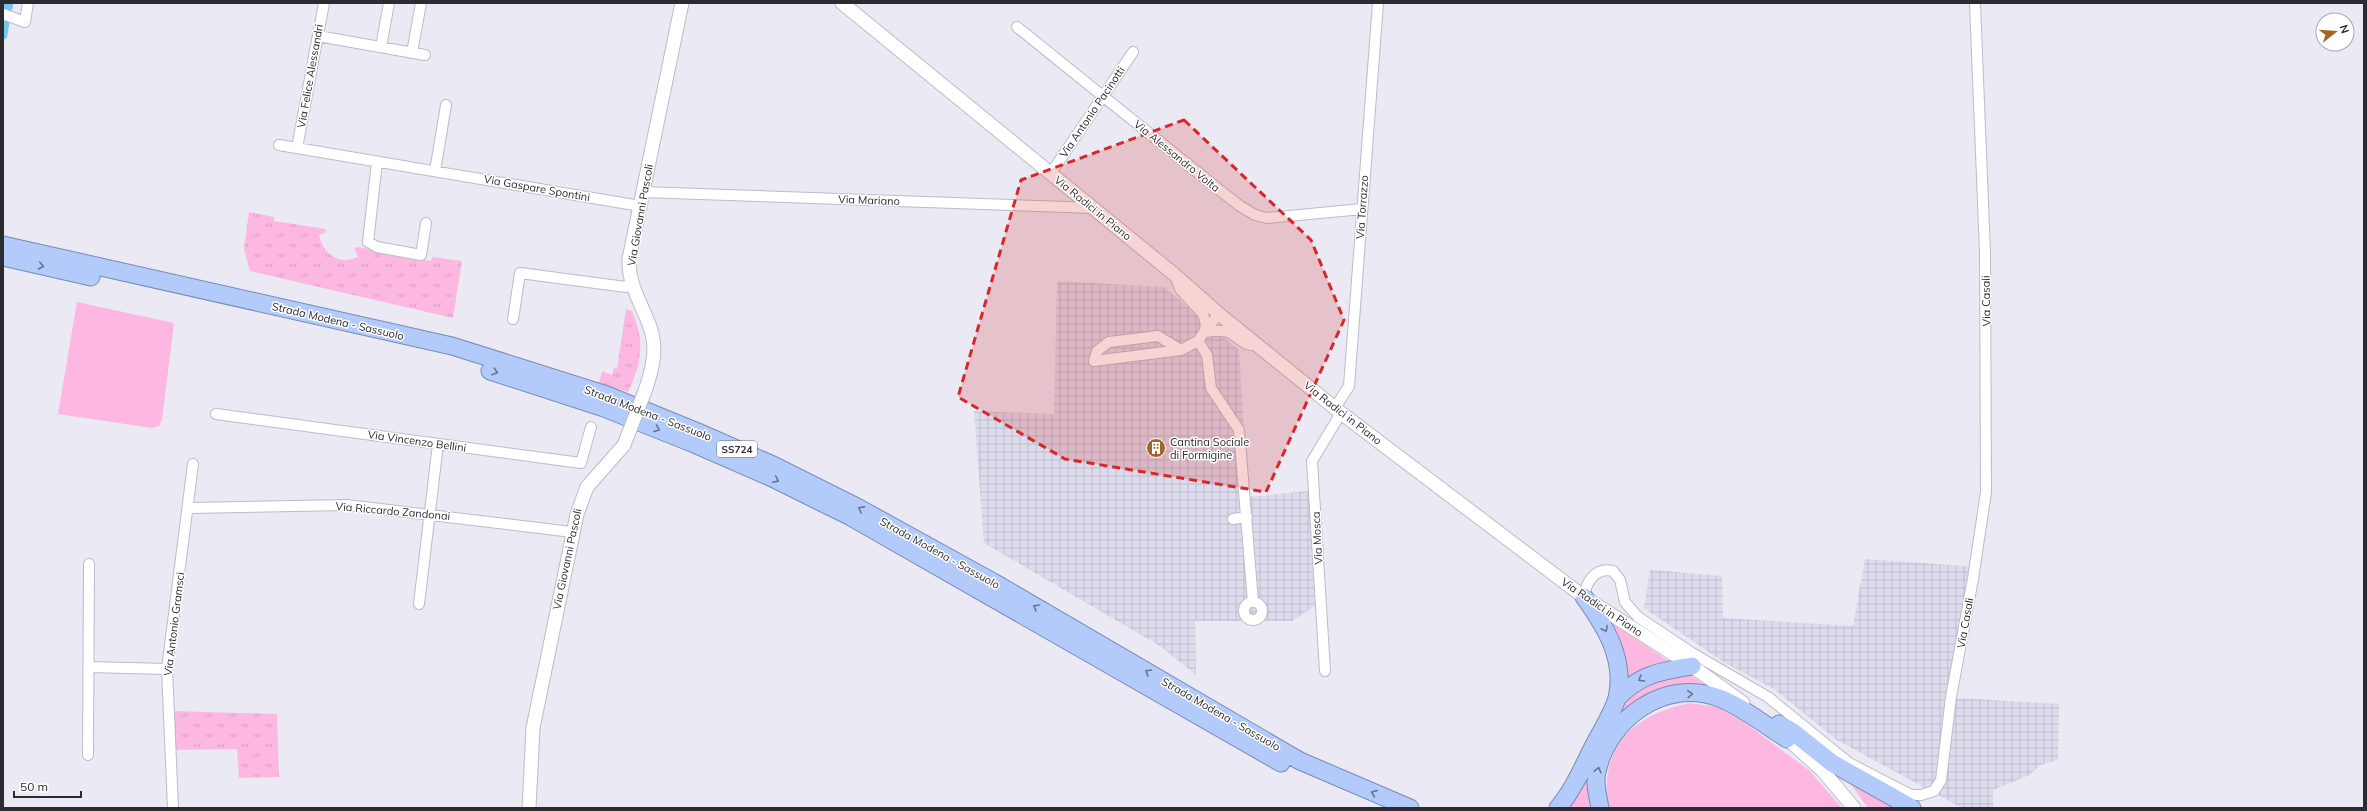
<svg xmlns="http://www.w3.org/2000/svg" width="2367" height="811" font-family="Mulish,sans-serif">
<defs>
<pattern id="industrial-grid" width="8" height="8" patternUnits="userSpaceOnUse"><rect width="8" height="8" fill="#dddcee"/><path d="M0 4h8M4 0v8" fill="none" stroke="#bebdcc"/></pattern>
<pattern id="park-tufts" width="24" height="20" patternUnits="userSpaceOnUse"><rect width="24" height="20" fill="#fdb8e1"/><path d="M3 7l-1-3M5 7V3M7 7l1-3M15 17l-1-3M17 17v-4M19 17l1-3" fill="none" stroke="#d99ec1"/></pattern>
</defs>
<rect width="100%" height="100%" fill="#eae9f4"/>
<path fill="url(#industrial-grid)" d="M1057,281L1164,287L1239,350L1248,497L1309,491L1318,604L1292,621H1195L1196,675L1160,646L984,543L974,411L1054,414Z
M1865,559L1979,567L1956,698L2059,704L2058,760L2040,765L2030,775L1993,790V808H1962L1837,740L1774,689L1725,663L1644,608L1650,570L1722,576L1723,618L1853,626Z"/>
<path fill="#fdb8e1" d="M77,302L174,323L162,420L159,426L152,428L58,414Z
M1611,622L1674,665L1625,684Z
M1689,674L1715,692L1616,716C1641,681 1649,683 1689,674Z
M1690,703L1717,707L1744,722L1810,771L1842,808H1608L1606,803C1607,791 1606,775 1610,764C1621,726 1655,710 1690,703Z
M1589,774L1593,808H1567Z
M1850,783L1897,808H1868Z"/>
<path fill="url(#park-tufts)" d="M249,212L274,217V221L326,229L325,233L319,235C323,254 339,266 358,257L354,248L357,247L431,261L432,257L462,261L453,318L250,271L244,249Z
M626,309L632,311C645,340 642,364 628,392L599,383L602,371L612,375L614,368L617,369Z
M174,711L277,714L279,777L239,778L237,749L175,750Z"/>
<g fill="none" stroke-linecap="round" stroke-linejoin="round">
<path stroke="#77c5f3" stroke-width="9" d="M7,12L9,3
M3,35L5,22"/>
<defs>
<path id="minor" d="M3,14L25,22L28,3
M1017,27L1222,192L1240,206L1255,215L1267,218L1362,209
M318,36L425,55
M381,47L389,3
M412,53L421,3
M279,145L640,206
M297,148L324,3
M377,162L368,242L377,247L421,255L426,223
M435,171L446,105
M1051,173L1133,52
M643,192L1094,208
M1175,275L1180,289L1203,314L1206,325L1204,332L1198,341L1181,350L1094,361L1097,351L1109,342L1158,336L1181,350
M1219,314L1204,332C1213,331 1224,329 1232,334C1241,340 1246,347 1258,345
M513,319L520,273L626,287L631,282
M1198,341L1207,355L1211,388L1239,430L1253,602
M1335,408L1349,386L1378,3
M216,414L581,463L591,427
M189,508L347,505L572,532
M1233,519L1247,517
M1584,597C1586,582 1595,567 1613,571L1620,580L1625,602L1638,617L1692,653L1768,697L1849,763L1911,795H1921L1934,791L1941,780L1951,697L1973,579L1986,492L1985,253L1975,3
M1244 611a9 9 0 1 1 18 0a9 9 0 1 1-18 0Z
M419,604L438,444
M88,667L167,669
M1325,671L1312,461L1341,413
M88,755L89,564
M173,808L167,669L193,464"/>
<path id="tertiary" d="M842,3L1175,275L1219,314L1341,413L1584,597L1692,666L1743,703
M645,391C652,371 658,349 650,327C642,304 628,285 629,259L682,3
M1780,732L1823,771L1854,808
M529,808L533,728L577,514L587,487L624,445"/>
<path id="trunk" d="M3,245L452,346L607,395L698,432L775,466L857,507L995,583L1300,761L1410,808
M3,257L91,277
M490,371L604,408L692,443L770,477L851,517L1281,763
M1617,698C1642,673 1659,672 1692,666
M1779,724L1793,732L1832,763L1912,808
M1558,808C1573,790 1582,769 1593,747C1600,733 1613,713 1617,698C1626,659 1605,626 1584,597
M1600,808C1598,797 1594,783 1597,772C1608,719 1665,677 1719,698C1743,707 1766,726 1787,739"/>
</defs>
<use href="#minor" stroke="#bdbcc6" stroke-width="12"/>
<use href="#tertiary" stroke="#bdbcc6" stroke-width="15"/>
<use href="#trunk" stroke="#768bb3" stroke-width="19"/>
<use href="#minor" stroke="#fff" stroke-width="10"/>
<use href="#tertiary" stroke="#fff" stroke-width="13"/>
<use href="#trunk" stroke="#b2cbfb" stroke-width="17"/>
<defs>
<path id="tertiary-bridge" d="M624,445L645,391"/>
</defs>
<use href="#tertiary-bridge" stroke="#bdbcc6" stroke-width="15" stroke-linecap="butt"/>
<use href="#tertiary-bridge" stroke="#fff" stroke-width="13"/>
</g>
<defs><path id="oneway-chevron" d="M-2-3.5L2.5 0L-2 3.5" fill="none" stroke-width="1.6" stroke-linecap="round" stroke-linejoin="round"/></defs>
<g stroke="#68748b">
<use href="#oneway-chevron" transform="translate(41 266) rotate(13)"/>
<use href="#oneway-chevron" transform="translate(495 372) rotate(18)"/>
<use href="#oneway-chevron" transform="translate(657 429) rotate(22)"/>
<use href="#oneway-chevron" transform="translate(776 480) rotate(26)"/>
<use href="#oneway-chevron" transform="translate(861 509) rotate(-151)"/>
<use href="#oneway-chevron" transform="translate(1036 607) rotate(-150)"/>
<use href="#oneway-chevron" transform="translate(1605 629) rotate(63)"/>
<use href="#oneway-chevron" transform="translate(1148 672) rotate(-150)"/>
<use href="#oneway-chevron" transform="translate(1641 679) rotate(149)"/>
<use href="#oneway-chevron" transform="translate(1690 694) rotate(-3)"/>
<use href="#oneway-chevron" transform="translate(1598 770) rotate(-77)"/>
<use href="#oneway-chevron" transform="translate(1374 793) rotate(-157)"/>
</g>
<path fill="#d62828" fill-opacity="0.2" stroke="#d62828" stroke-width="3" stroke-dasharray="8 5" stroke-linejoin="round" d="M1184,120L1311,240L1344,320L1266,492L1065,459L958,397L1021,180Z"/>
<defs>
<symbol id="building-disc" viewBox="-11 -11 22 22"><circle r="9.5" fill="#a16527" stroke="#fff"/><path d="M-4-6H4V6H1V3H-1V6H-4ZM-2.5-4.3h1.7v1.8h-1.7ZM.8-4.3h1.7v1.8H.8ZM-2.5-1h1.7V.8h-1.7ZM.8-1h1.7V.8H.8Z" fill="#fff"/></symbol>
</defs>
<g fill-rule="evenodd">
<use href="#building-disc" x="1145" y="437" width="22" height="22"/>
</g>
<g text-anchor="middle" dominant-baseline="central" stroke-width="3" stroke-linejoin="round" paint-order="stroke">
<rect fill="#fff" stroke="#6b6b6e" stroke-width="1" x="717" y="441" width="40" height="16" rx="3"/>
<g font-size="10" font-weight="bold" fill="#2c2c30">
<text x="737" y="449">SS724</text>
</g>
<g font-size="11" fill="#2c2c30" stroke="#fff">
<text transform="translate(310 76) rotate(-80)">Via Felice Alessandri</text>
<text transform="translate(1092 112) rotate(-56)">Via Antonio Pacinotti</text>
<text transform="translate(1177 156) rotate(39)">Via Alessandro Volta</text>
<text transform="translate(537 188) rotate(10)">Via Gaspare Spontini</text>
<text transform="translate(869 200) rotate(2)">Via Mariano</text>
<text transform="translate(1362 207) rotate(-86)">Via Torrazzo</text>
<text transform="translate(1093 208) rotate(39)">Via Radici in Piano</text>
<text transform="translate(640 215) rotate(-80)">Via Giovanni Pascoli</text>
<text transform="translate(1986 301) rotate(-91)">Via Casali</text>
<text transform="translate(338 321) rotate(13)">Strada Modena - Sassuolo</text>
<text transform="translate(648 413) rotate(21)">Strada Modena - Sassuolo</text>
<text transform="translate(1343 413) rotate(38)">Via Radici in Piano</text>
<text transform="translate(417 441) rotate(8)">Via Vincenzo Bellini</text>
<text transform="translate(393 511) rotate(5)">Via Riccardo Zandonai</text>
<text transform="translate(1317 538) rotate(-93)">Via Mosca</text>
<text transform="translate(940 553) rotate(29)">Strada Modena - Sassuolo</text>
<text transform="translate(567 559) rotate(-78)">Via Giovanni Pascoli</text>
<text transform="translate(1602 607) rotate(34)">Via Radici in Piano</text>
<text transform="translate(1965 623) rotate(-80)">Via Casali</text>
<text transform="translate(174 624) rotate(-83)">Via Antonio Gramsci</text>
<text transform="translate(1221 714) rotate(30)">Strada Modena - Sassuolo</text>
</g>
<g font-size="11" fill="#2c2c30" stroke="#fff" text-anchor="start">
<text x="1170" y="442">Cantina Sociale<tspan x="1170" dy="13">di Formigine</tspan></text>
</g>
</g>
<rect width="2367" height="811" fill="none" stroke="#2c2c30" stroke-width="8"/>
<g transform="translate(2335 32) rotate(73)"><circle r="19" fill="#ffffff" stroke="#ababac"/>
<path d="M0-3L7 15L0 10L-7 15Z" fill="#a16527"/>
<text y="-6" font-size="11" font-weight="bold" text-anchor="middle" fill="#2c2c30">N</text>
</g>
<path d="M14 791v6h67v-6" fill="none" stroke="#2c2c30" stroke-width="2"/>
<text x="20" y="791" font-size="12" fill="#2c2c30" stroke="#ffffff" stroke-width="3" paint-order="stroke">50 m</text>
</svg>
